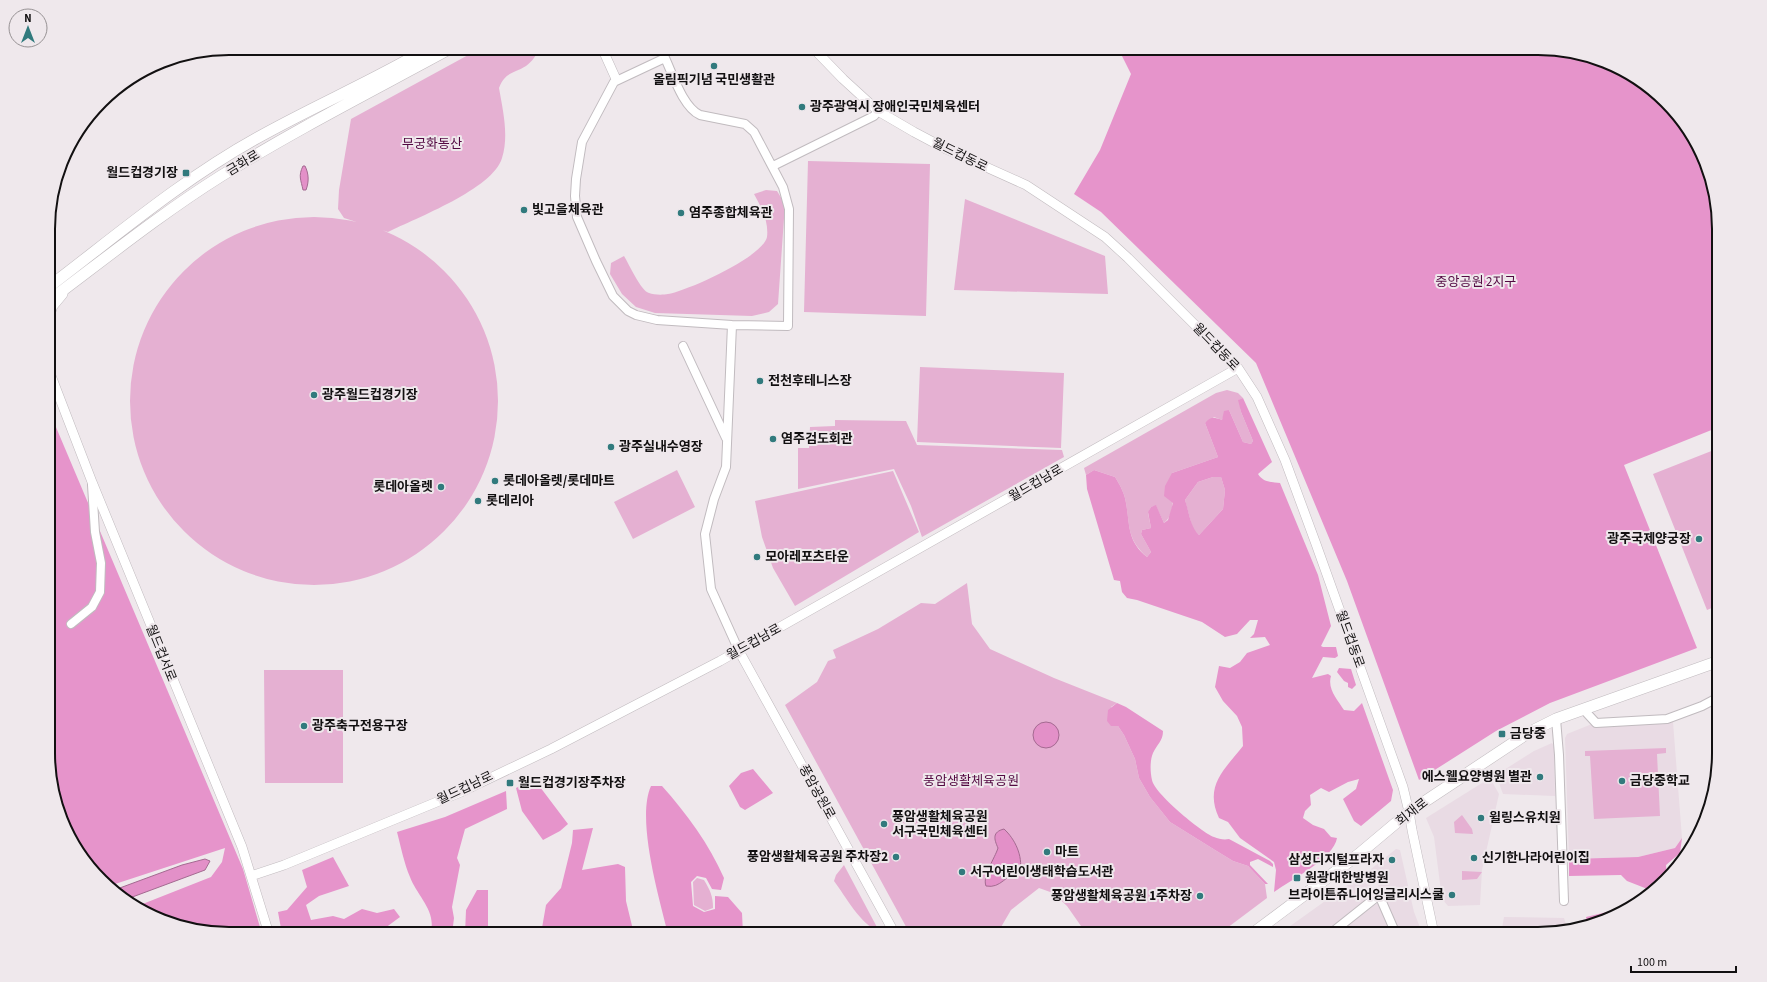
<svg xmlns="http://www.w3.org/2000/svg" width="1767" height="982" font-family="'Source Sans 3','Noto Sans KR',sans-serif">
<rect width="100%" height="100%" fill="#efe8ec"/>
<path fill="#e9dbe4" d="M1673,722L1682,838L1675,848L1638,857L1569,859L1565,738L1567,734L1592,724L1593,727Z
M1552,743L1554,746L1555,796L1503,794L1496,775L1534,751Z
M1490,778L1499,794L1482,870L1480,905L1448,906L1442,899L1434,837L1426,818Z
M1396,849L1400,850L1414,912L1421,930L1420,934H1399L1371,869Z
M1363,874L1375,894L1323,934H1279Z
M1376,904H1378L1392,934H1335Z
M1504,917L1564,918L1567,928L1549,934H1501Z"/>
<path fill="#e5b0d2" d="M481,48H540C537,54 532,62 526,66C513,74 505,72 499,88C503,111 509,136 502,158C493,189 416,218 388,232L344,218L338,209L339,190L351,119Z
M618,48H642L624,56Z
M808,161L930,164L926,316L804,312Z
M766,190L777,191L785,204L778,304L769,312L752,316L655,313L636,307L622,294L610,274L611,263L624,256C629,264 641,291 649,293C654,295 663,295 668,294C687,291 763,257 767,237C769,221 761,207 754,194Z
M965,199L1105,256L1108,294L954,290Z
M130 401a184 184 0 1 1 368 0a184 184 0 1 1-368 0Z
M920,367L1064,373L1061,448L917,442Z
M1227,390L1238,393L1243,398L1239,400L1241,412L1253,441L1251,444L1243,442L1229,410L1224,415L1222,420L1214,417L1205,423L1218,457L1172,473C1172,488 1177,513 1164,523L1156,506L1151,507L1148,513L1151,528L1142,530L1141,534L1151,552L1147,557C1127,539 1130,527 1126,503C1125,494 1120,485 1115,477L1094,470L1086,475L1084,468L1216,393Z
M835,420L906,421L917,445L1062,450L1064,457L922,537L911,506L894,469L798,489V448H809L810,427L835,426Z
M1719,448V605L1707,610L1653,474Z
M677,470L695,507L633,539L614,502Z
M893,471L919,532L795,606L773,568L762,537L755,501Z
M1213,477H1221L1225,490L1223,509L1199,535L1193,530L1185,500L1198,482Z
M967,583L972,624L990,649L1054,678L1117,703L1111,707L1118,726L1124,735L1135,759L1139,778L1150,797L1170,822L1215,850L1233,861L1248,866L1265,884L1267,898L1219,934H1095L1081,926L1067,906L1053,893L1039,888L1011,910L997,934H910L785,705L817,682L828,661L836,658L833,650L878,629L921,603L935,604Z
M264,670H343V783H265Z
M1666,748V753L1657,754L1660,816L1594,819L1590,756H1585V751Z
M1462,815L1472,829L1473,834L1455,833L1454,822Z
M844,865L845,867L879,931C862,927 844,894 834,881L836,875Z
M1462,871L1482,872L1477,879L1462,880Z
M697,878L704,880C710,890 713,896 713,908L705,911L694,905L693,882Z"/>
<path fill="#e694cb" fill-rule="evenodd" d="M1107,48H1538L1585,54L1628,72L1689,129L1709,171L1719,217V427L1624,465L1697,648L1550,703L1496,731L1419,780L1347,581L1256,363L1101,212L1074,194L1100,150L1131,74L1122,56Z
M1243,398L1272,462L1258,474C1263,482 1270,482 1280,483L1318,575L1331,626L1321,646L1323,647H1336L1338,656L1335,658L1323,657L1312,678L1328,674L1331,676C1327,689 1338,700 1344,710L1354,711L1362,703L1393,790L1391,801L1361,826L1354,821L1343,799L1356,789L1359,779L1348,782L1329,792L1321,788L1310,795L1311,805L1305,811L1303,818L1313,825L1324,829L1331,837L1337,838C1334,858 1291,880 1274,892L1276,870L1274,862L1240,838L1228,822L1219,818C1204,786 1224,770 1243,746L1242,727L1237,716L1223,701L1215,687L1219,666L1230,668L1240,662L1247,653L1270,645L1265,637L1250,638L1254,634L1258,620H1250L1237,634L1225,637L1202,622L1137,600L1127,598L1122,592L1120,581L1114,580L1087,489L1086,475L1094,470L1115,477C1120,485 1125,494 1126,503C1130,525 1127,541 1147,557L1151,552L1141,534L1142,530L1151,528L1148,512L1151,507L1156,505L1164,523L1168,520L1173,503L1164,496L1165,486L1172,473L1218,457L1205,423C1211,416 1214,417 1222,420L1224,411L1229,410L1243,442L1251,444L1253,441L1241,412L1238,400ZM1213,477H1221L1225,490L1223,509L1199,535C1190,527 1189,511 1185,500L1198,482Z
M50,413L243,869L262,934H229L183,928L139,910L135,907L211,877L222,862L225,848L112,885L78,853L50,776Z
M1339,668L1351,669L1356,685L1352,689L1348,687V683L1344,681L1337,672Z
M1117,703L1126,707L1163,731C1163,741 1157,744 1153,753C1150,760 1150,771 1152,780C1154,793 1201,832 1214,837C1219,839 1224,840 1229,839L1270,861L1273,864V867L1258,859L1250,862V865L1268,884H1265L1248,866L1233,861L1215,850L1170,822L1150,797L1139,778L1135,759L1124,735L1118,726H1111L1107,721L1108,710Z
M753,769L773,793L745,810L740,807L729,786L741,773Z
M534,779L568,824L560,831L543,840L522,811L516,788Z
M651,786H662C687,814 709,844 724,878L721,890L712,889L706,878L697,876L691,882L693,906L704,912L715,909V896L728,897L742,913L743,934H668C659,897 636,819 651,786Z
M506,791L507,809L465,829L457,858L460,865L452,907L454,918L452,934H430C438,912 417,896 410,877C404,863 401,847 397,832L445,817Z
M593,828L582,870L618,864L625,867L626,901L634,934H465L466,910L477,890H488V929L542,928L546,905L561,888L572,843L573,830Z
M1682,838L1680,853L1666,865L1667,879L1650,893V890L1627,881L1621,875L1569,876V859L1638,857L1675,848Z
M333,857L349,886L319,896L306,905L311,920L333,916L344,919L362,909L377,913L394,909L400,917L377,934H282L278,912L287,910L307,887L302,870Z
M1634,900L1640,901L1628,910L1587,922L1586,917L1607,912Z"/>
<path fill="#e390c8" stroke="#a46a91" d="M303,166H305C309,174 309,182 306,190H303C301,180 298,176 303,166Z
M1033 735a13 13 0 1 1 26 0a13 13 0 1 1-26 0Z
M1004,829C1015,839 1023,856 1020,871C1006,874 1001,889 986,886C982,876 995,858 998,848C994,839 992,832 1004,829Z
M205,859L210,861L205,870L127,899L117,889L182,865Z"/>
<g fill="none" stroke-linecap="round" stroke-linejoin="round">
<defs>
<path id="minor" d="M665,58C673,75 683,107 700,115L745,124L754,132L783,187L789,209L788,326L732,325L657,320L636,315L628,311L613,296L596,261L577,217L575,196L576,179L582,142L614,82Z
M773,166L874,116L878,111
M732,325L726,467L714,499L705,534L711,589L739,651
M683,346L726,438
M71,624L92,607L100,592L101,563L95,532L92,485
M1584,710L1596,723L1667,719L1702,706L1719,697
M1556,719L1559,755L1564,901
M1330,934L1379,895L1396,934"/>
<path id="tertiary" d="M602,48L616,79
M813,48L843,79L878,111L914,132L946,149L1026,185L1105,237L1128,258L1238,368L1257,397L1285,460L1316,544L1403,787L1409,812L1412,830L1434,934
M50,314L53,306L63,294
M50,373L92,482L242,847L269,934
M739,651L895,934
M251,876L284,865L461,792L551,749L720,661L1238,368"/>
<path id="secondary" d="M50,286C117,235 183,179 257,138C314,106 373,81 429,48
M50,300C106,258 162,213 221,176C295,130 374,90 451,48
M1252,934L1359,854L1409,812L1528,733L1556,719L1719,661"/>
</defs>
<use href="#minor" stroke="#c1bbbf" stroke-width="10"/>
<use href="#tertiary" stroke="#c1bbbf" stroke-width="10"/>
<use href="#secondary" stroke="#c1bbbf" stroke-width="12"/>
<use href="#minor" stroke="#fff" stroke-width="8"/>
<use href="#tertiary" stroke="#fff" stroke-width="9"/>
<use href="#secondary" stroke="#fff" stroke-width="11"/>
</g>
<g fill="#317a7d" stroke="#efe8ec" stroke-width="1.5">
<circle cx="714" cy="66" r="4"/>
<circle cx="802" cy="107" r="4"/>
<rect x="182" y="169" width="8" height="8" rx="2"/>
<circle cx="524" cy="210" r="4"/>
<circle cx="681" cy="213" r="4"/>
<circle cx="760" cy="381" r="4"/>
<circle cx="314" cy="395" r="4"/>
<circle cx="773" cy="439" r="4"/>
<circle cx="611" cy="447" r="4"/>
<circle cx="495" cy="481" r="4"/>
<circle cx="441" cy="487" r="4"/>
<circle cx="478" cy="501" r="4"/>
<circle cx="1699" cy="539" r="4"/>
<circle cx="757" cy="557" r="4"/>
<circle cx="304" cy="726" r="4"/>
<rect x="1498" y="730" width="8" height="8" rx="2"/>
<circle cx="1540" cy="777" r="4"/>
<circle cx="1622" cy="781" r="4"/>
<rect x="506" y="779" width="8" height="8" rx="2"/>
<circle cx="1481" cy="818" r="4"/>
<circle cx="884" cy="824" r="4"/>
<circle cx="1047" cy="852" r="4"/>
<circle cx="896" cy="857" r="4"/>
<circle cx="1474" cy="858" r="4"/>
<circle cx="1392" cy="860" r="4"/>
<circle cx="962" cy="872" r="4"/>
<rect x="1293" y="874" width="8" height="8" rx="2"/>
<circle cx="1452" cy="895" r="4"/>
<circle cx="1200" cy="896" r="4"/>
</g>
<g text-anchor="middle" dominant-baseline="central" stroke-width="4" stroke-linejoin="round" paint-order="stroke">
<g font-size="13" font-weight="bold" fill="#121011" stroke="#efe8ec" text-anchor="start">
<text x="714" y="80" text-anchor="middle">올림픽기념 국민생활관</text>
<text x="810" y="107">광주광역시 장애인국민체육센터</text>
<text x="178" y="173" text-anchor="end">월드컵경기장</text>
<text x="532" y="210">빛고을체육관</text>
<text x="689" y="213">염주종합체육관</text>
<text x="768" y="381">전천후테니스장</text>
<text x="322" y="395">광주월드컵경기장</text>
<text x="781" y="439">염주검도회관</text>
<text x="619" y="447">광주실내수영장</text>
<text x="503" y="481">롯데아올렛/롯데마트</text>
<text x="433" y="487" text-anchor="end">롯데아올렛</text>
<text x="486" y="501">롯데리아</text>
<text x="1691" y="539" text-anchor="end">광주국제양궁장</text>
<text x="765" y="557">모아레포츠타운</text>
<text x="312" y="726">광주축구전용구장</text>
<text x="1510" y="734">금당중</text>
<text x="1532" y="777" text-anchor="end">에스웰요양병원 별관</text>
<text x="1630" y="781">금당중학교</text>
<text x="518" y="783">월드컵경기장주차장</text>
<text x="892" y="817">풍암생활체육공원<tspan x="892" dy="15">서구국민체육센터</tspan></text>
<text x="1489" y="818">윌링스유치원</text>
<text x="1055" y="852">마트</text>
<text x="888" y="857" text-anchor="end">풍암생활체육공원 주차장2</text>
<text x="1482" y="858">신기한나라어린이집</text>
<text x="1384" y="860" text-anchor="end">삼성디지털프라자</text>
<text x="970" y="872">서구어린이생태학습도서관</text>
<text x="1305" y="878">원광대한방병원</text>
<text x="1444" y="895" text-anchor="end">브라이튼쥬니어잉글리시스쿨</text>
<text x="1192" y="896" text-anchor="end">풍암생활체육공원 1주차장</text>
</g>
<g font-size="13" fill="#530942" stroke="#efe8ec">
<text x="432" y="144">무궁화동산</text>
<text x="1476" y="282">중앙공원 2지구</text>
<text x="971" y="781">풍암생활체육공원</text>
</g>
<g font-size="13" fill="#121011" stroke="#efe8ec">
<text transform="translate(960 155) rotate(26)">월드컵동로</text>
<text transform="translate(243 163) rotate(-31)">금화로</text>
<text transform="translate(1216 347) rotate(46)">월드컵동로</text>
<text transform="translate(1036 483) rotate(-30)">월드컵남로</text>
<text transform="translate(1350 639) rotate(70)">월드컵동로</text>
<text transform="translate(754 642) rotate(-29)">월드컵남로</text>
<text transform="translate(161 653) rotate(68)">월드컵서로</text>
<text transform="translate(465 788) rotate(-25)">월드컵남로</text>
<text transform="translate(817 792) rotate(61)">풍암공원로</text>
<text transform="translate(1412 812) rotate(-38)">회재로</text>
</g>
</g>
<path d="M0 0H1767V982H0ZM229 55H1538A174 174 0 0 1 1712 229V753A174 174 0 0 1 1538 927H229A174 174 0 0 1 55 753V229A174 174 0 0 1 229 55Z" fill="#efe8ec" fill-rule="evenodd"/>
<path fill="none" stroke="#121011" stroke-width="2" d="M229 55H1538A174 174 0 0 1 1712 229V753A174 174 0 0 1 1538 927H229A174 174 0 0 1 55 753V229A174 174 0 0 1 229 55Z"/>
<g transform="translate(28 28)"><circle r="19" fill="#efe8ec" stroke="#979294"/>
<path d="M0-3L7 15L0 10L-7 15Z" fill="#317a7d"/>
<text y="-6" font-size="11" font-weight="bold" text-anchor="middle" fill="#121011">N</text>
</g>
<path d="M1631 966v6h105v-6" fill="none" stroke="#121011" stroke-width="2"/>
<text x="1637" y="966" font-size="12" fill="#121011" stroke="#efe8ec" stroke-width="3" paint-order="stroke">100 m</text>
</svg>
